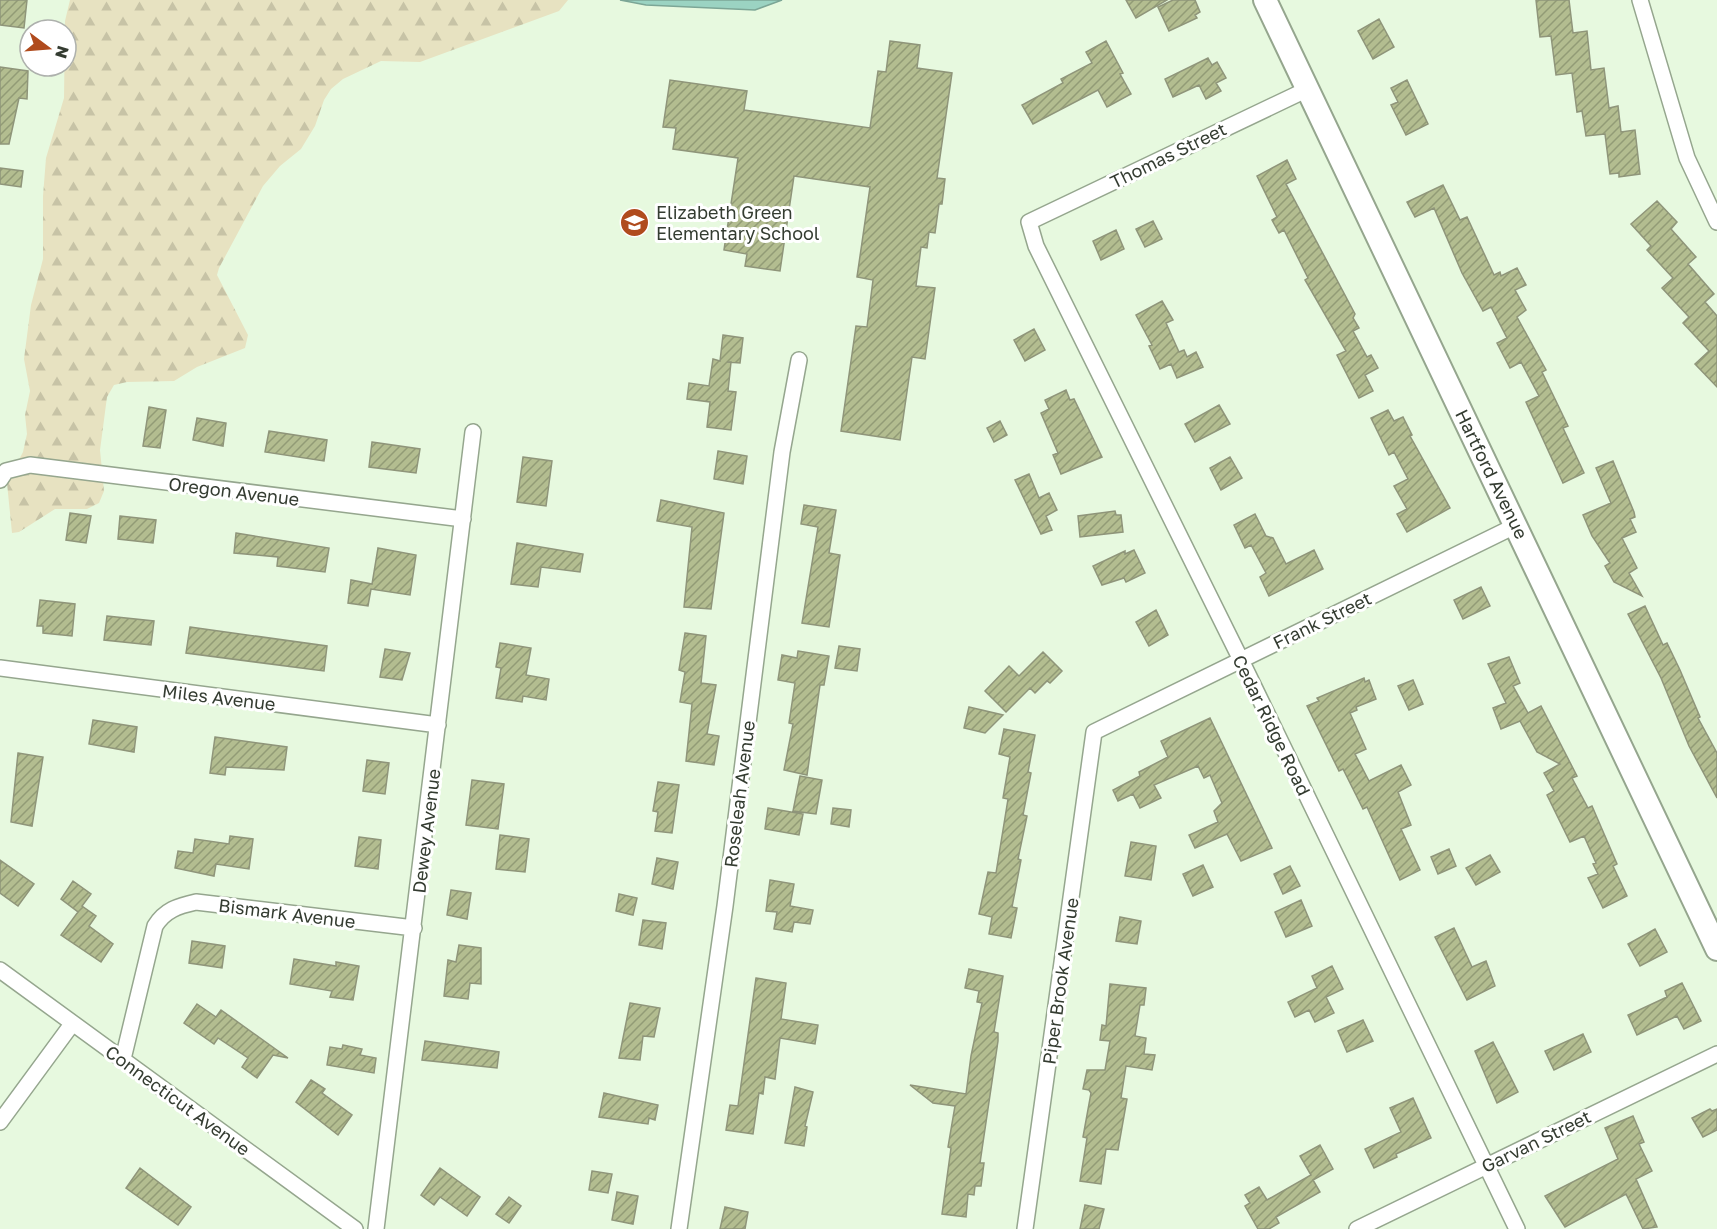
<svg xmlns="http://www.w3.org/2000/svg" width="1717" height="1229" font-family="'Golos Text',sans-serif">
<defs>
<pattern id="forest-firs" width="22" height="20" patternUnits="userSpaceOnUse" patternTransform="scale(1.5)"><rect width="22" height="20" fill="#e7e2c1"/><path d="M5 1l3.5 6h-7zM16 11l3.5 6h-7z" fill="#c7c3a6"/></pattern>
<pattern id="building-hatch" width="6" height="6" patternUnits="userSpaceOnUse" patternTransform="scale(1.5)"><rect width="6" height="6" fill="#b3bd90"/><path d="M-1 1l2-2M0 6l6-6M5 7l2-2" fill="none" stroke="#929b76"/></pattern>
</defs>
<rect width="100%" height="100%" fill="#e7f9df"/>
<path fill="url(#forest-firs)" d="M70,0H568L559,11L420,62L381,61L343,79L331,89L324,100L315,126L301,149L280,166L263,186L219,268L217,275L248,335L245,348L197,367L174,381L127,382L114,385L107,397L100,450L104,491L99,503L87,509H55L19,532L12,533L7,483L23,452L27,434L25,415L30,391L24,359L31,305L43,259V196L46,158L64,98L65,21Z"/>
<path fill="#9bd3c2" stroke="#7ca696" stroke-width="1.5" d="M620,0H782L755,10L646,5Z"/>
<path fill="url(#building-hatch)" stroke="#8f957a" stroke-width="1.5" d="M0,0H27L24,28L0,25Z
M1126,0H1167L1136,18Z
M1173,0H1195L1200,12L1195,15L1197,18L1169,31L1158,7Z
M1536,0H1569L1573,33L1587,31L1591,70L1604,68L1609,108L1618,106L1621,132L1635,130L1640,174L1619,177V173L1610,174L1605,134L1586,136L1582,111L1577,112L1572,73L1556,75L1551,36L1540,37Z
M1379,19L1394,47L1373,59L1358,31Z
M890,41L920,45L917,68L952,73L937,178L945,179L942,204H939L935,233L929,232L927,248L921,247L916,286L935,288L925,359L912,357L900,440L841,431L856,326L867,327L873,280L857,277L870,187L794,176L780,271L745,266L747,254L724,250L738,158L673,149L676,128L663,127L670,80L747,91L744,110L870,128L878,71L886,72Z
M1106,41L1123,73L1120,74L1131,94L1107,107L1098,90L1033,124L1022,105L1063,83L1061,79L1092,63L1086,52Z
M1208,58L1212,65L1217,62L1226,78L1216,83L1221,91L1206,99L1199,85L1173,97L1165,79Z
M0,67L28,71L27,99L19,98L9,144H0Z
M1407,80L1428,124L1406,135L1391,105L1398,102L1391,88Z
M1287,160L1296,179L1286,184L1355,314L1353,318L1359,328L1353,331L1367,357L1371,355L1378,368L1365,375L1373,391L1359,398L1337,355L1346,351L1305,280L1308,278L1284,230L1279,233L1272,220L1277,217L1257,176Z
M0,168L23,171L21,187L0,184Z
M1443,185L1460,220L1467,217L1494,275L1500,272L1501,276L1517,268L1526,285L1515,290L1526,310L1517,317L1546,370L1542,372L1568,426L1563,428L1584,473L1563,483L1526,402L1539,396L1521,362L1510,368L1497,343L1507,338L1491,307L1483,311L1462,273L1434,208L1415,217L1407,202Z
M1657,201L1677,222L1671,229L1696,257L1688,264L1714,294L1705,302L1717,316V387L1695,364L1709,351L1683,323L1689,317L1662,288L1673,278L1647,250L1651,246L1631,224Z
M1153,221L1162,239L1145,247L1136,229Z
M1116,230L1124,249L1101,260L1093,241Z
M1162,301L1173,320L1166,323L1179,352L1184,350L1187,357L1196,352L1203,367L1177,378L1171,364L1160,369L1149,346L1152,345L1136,315Z
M1034,329L1045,350L1025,361L1014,340Z
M723,335L743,338L740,363L727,362H731L728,391L736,392L731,430L707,427L710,402L687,399L689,383L709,386L713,359L720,361Z
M1066,390L1070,400L1074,399L1102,457L1061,474L1053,455L1058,453L1041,413L1049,409L1045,400Z
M1219,405L1230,424L1195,442L1185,424Z
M149,407L166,410L160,448L143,446Z
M1388,410L1394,421L1403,417L1412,435L1410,436L1450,508L1407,532L1397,514L1407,509L1394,486L1408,479L1394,452L1389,455L1371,418Z
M197,418L226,423L223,446L193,440Z
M1000,421L1007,435L994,442L987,428Z
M269,431L327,440L324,461L265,452Z
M372,442L420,449L416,473L369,467Z
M718,451L747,456L743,484L714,479Z
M523,457L552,461L546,506L517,502Z
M1230,457L1242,478L1221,490L1210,468Z
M1613,461L1634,512L1635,517L1630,519L1636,532L1622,538L1637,568L1629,573L1642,596L1614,582L1605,566L1610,563L1592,536L1583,515L1611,503L1596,468Z
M1029,474L1039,498L1049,493L1057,510L1046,516L1052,530L1041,534L1015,480Z
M661,500L724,513L711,609L684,607L692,527L657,521Z
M804,505L836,510L829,553L840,555L829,627L802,623L818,527L801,524Z
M1115,511L1116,515H1121L1123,532L1080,537L1078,516Z
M70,513L91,516L86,543L66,540Z
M1255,514L1266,536L1273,538L1286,564L1314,550L1323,569L1269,596L1260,577L1266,573L1251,545L1245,548L1234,525Z
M120,516L156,520L153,543L118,539Z
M236,533L329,548L325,572L277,566L278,557L234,553Z
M517,543L583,554L580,572L541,567L538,587L511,584Z
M378,548L416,555L410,595L371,589L368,606L348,603L351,580L372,584Z
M1134,550L1145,573L1126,582L1124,578L1102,585L1093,566L1125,551V554Z
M1481,587L1490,606L1463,619L1454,600Z
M40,600L75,604L72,636L43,633V626H37Z
M1645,606L1663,645L1667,643L1680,670L1700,717L1698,718L1717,753V798L1689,746L1661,678L1628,614Z
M1156,610L1168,635L1149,646L1136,622Z
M107,616L154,621L151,645L104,640Z
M190,627L327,646L324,671L186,653Z
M685,633L706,636L701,683L716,685L707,734L719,736L714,765L686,761L692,704L680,702L685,672L679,670Z
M500,643L531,648L526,675L549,679L546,700L523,696L522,702L496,698L501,668L496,667Z
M839,646L860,649L857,671L835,668Z
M385,649L410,653L402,680L380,677Z
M798,651L829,656L824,685H820L807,775L784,770L793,724L789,723L795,683L778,680L782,655L797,658Z
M1043,652L1062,671L1050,683L1047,681L1035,693L1030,688L1006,712L985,691L1009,666L1019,676Z
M1509,657L1520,683L1513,686L1528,713L1541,706L1577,776L1572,778L1588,808L1592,806L1617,864L1613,866L1627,896L1603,908L1588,878L1598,874L1593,864L1596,863L1584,836L1570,842L1547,795L1554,791L1544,773L1560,764L1537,752L1520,721L1501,729L1493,708L1506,703L1488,664Z
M1364,678L1365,682L1369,680L1376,699L1356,707L1357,710L1350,713L1366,749L1355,754L1369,781L1401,765L1411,785L1398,792L1411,825L1401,829L1420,870L1400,880L1367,807L1363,809L1343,769L1339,771L1307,706L1319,701L1317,698Z
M1413,680L1423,704L1409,710L1398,686Z
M969,707L1003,715L985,733L964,728Z
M1210,718L1272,848L1241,861L1227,834L1195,848L1189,835L1218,822L1214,811L1222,803L1210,775L1204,778L1198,766L1154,785L1161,798L1140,808L1133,794L1118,801L1113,790L1140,776L1139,772L1168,757L1161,741Z
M93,720L137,727L134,752L89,744Z
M1004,729L1035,735L1028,772L1031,773L1023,815L1027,816L1018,859L1021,860L1012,907L1017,908L1011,938L989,934L992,917L979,914L988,872L996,873L1008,799L1003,798L1010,757L999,754Z
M215,737L287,747L284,770L226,767L225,775L210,773Z
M18,753L43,757L32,826L11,822Z
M367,760L389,763L385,794L363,791Z
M800,776L822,780L816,814L793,811Z
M472,780L504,784L498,829L466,825Z
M658,782L679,785L672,833L655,831L658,812L653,811Z
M768,808L803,814L799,835L765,829Z
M833,808L851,810L849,827L831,824Z
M500,835L529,839L525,872L496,869Z
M230,836L253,839L249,869L216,864L214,876L175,868L178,851L193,853L195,839L229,844Z
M359,837L381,840L378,869L355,866Z
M1131,842L1156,846L1151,880L1125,876Z
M1449,849L1456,866L1438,874L1431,857Z
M1490,855L1500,872L1476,885L1466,868Z
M657,858L678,862L673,889L652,884Z
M0,860L34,884L18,906L0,893Z
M1203,865L1213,887L1193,896L1183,874Z
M1290,866L1300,886L1283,894L1274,874Z
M770,880L794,884L790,906L813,910L810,924L794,922L792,932L774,929L777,912L766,911Z
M73,881L91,894L82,906L96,916L89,926L113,944L101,962L61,935L78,912L61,899Z
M451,890L471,893L467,919L447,915Z
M619,894L637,898L633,915L616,911Z
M1301,900L1312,926L1286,937L1275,912Z
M1120,917L1141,921L1137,944L1116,941Z
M643,920L666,923L662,949L639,945Z
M1454,928L1472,967L1486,961L1495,986L1467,1000L1435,937Z
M1655,929L1667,952L1640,966L1628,944Z
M192,941L225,946L222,968L189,963Z
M459,945L481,948V984L470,983L468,999L444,996L448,960L456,962Z
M294,959L336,966V962L359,966L353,1000L330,997L332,991L290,984Z
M1332,966L1343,989L1326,997L1334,1013L1315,1022L1309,1010L1295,1017L1288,1002L1317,988L1312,976Z
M969,969L1003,976L994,1032L998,1033V1041L980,1163H984L981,1186H975L974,1195L968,1194L966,1217L942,1214L951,1148L948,1147L955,1106L933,1103L910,1085L966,1094L971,1056L982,1003L977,1002L979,991L965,988Z
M756,978L786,983L781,1019L818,1025L815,1044L780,1038L775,1079L765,1077L763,1094L759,1093L753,1134L726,1130L730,1105L738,1106Z
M1682,983L1701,1021L1684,1029L1677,1016L1637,1035L1628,1015L1667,997L1665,991Z
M1110,984L1146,988L1144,1005H1140L1135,1036L1146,1038L1144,1054L1155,1055L1152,1070L1126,1066L1121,1098L1127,1099L1118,1150L1106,1149L1101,1184L1080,1181L1087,1138L1083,1137L1091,1093L1089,1090L1083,1089L1087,1070H1105L1110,1041L1100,1040L1102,1025L1106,1026Z
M630,1003L660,1008L654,1037L643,1036L640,1060L619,1058Z
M197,1004L216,1017L221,1010L288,1058L273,1055L257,1078L242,1067L248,1058L218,1038L214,1044L184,1023Z
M1363,1020L1373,1041L1347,1052L1338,1031Z
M1583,1034L1591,1052L1554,1070L1545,1051Z
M425,1041L499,1052L497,1068L422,1060Z
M1493,1042L1518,1092L1497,1103L1475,1051Z
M343,1045L362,1049L360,1055L376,1058L374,1073L327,1065L330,1047L342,1049Z
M311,1080L325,1089L322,1093L352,1115L338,1135L296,1102Z
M795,1087L813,1092L805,1126L807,1127L804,1146L785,1143Z
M604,1093L658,1105L655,1120L649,1118L648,1124L599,1117Z
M1413,1098L1431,1138L1396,1154L1397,1157L1374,1168L1365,1149L1401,1132L1390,1108Z
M1710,1109L1712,1111L1717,1109V1130L1703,1137L1692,1118Z
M1633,1116L1644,1142L1639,1144L1652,1171L1636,1179L1657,1227L1643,1229L1626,1194L1565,1227L1545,1196L1618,1159L1605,1128Z
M1320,1145L1333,1169L1313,1180L1320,1192L1276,1217L1279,1223L1269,1229H1258L1245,1206L1250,1203L1245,1195L1259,1187L1267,1200L1311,1175L1300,1156Z
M140,1168L191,1207L178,1225L126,1188Z
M440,1168L480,1197L467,1216L440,1197L434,1205L421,1195Z
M592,1171L612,1174L608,1193L589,1190Z
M617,1192L638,1196L633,1224L612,1220Z
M509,1197L521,1206L509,1223L496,1214Z
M1085,1205L1104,1209L1099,1229H1080Z
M725,1207L748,1212L745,1229H720Z"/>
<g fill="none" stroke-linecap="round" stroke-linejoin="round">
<defs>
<path id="street" d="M1640,0L1687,158L1717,222
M1308,89L1029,222L1036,246L1241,660L1517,1229
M0,480L6,471L30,465L463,519
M0,668L438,725
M0,970L355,1229
M123,1059L155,926C165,910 178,906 196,902L414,928
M0,1122L72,1024
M376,1229L473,432
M679,1229L725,906L782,452L799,360
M1025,1229L1094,732L1517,525
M1357,1229L1717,1054"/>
<path id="secondary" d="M1265,0L1717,949"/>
</defs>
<use href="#street" stroke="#95a68e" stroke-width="18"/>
<use href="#secondary" stroke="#95a68e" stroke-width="26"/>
<use href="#street" stroke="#fff" stroke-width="15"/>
<use href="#secondary" stroke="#fff" stroke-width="22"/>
</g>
<defs>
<symbol id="school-disc" viewBox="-11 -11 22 22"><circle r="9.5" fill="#b04b1d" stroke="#fff"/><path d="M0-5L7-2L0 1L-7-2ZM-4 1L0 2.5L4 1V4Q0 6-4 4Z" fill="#fff"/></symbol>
</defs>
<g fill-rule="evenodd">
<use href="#school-disc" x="618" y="206" width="33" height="33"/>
</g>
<g text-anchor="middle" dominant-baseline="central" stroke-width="6" stroke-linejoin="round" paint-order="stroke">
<g font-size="18" fill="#343c31" stroke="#fff">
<text transform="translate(1168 155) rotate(-26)">Thomas Street</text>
<text transform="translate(1492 474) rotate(64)">Hartford Avenue</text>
<text transform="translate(234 491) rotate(7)">Oregon Avenue</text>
<text transform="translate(1322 620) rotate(-26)">Frank Street</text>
<text transform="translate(219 697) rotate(7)">Miles Avenue</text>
<text transform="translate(1272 725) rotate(64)">Cedar Ridge Road</text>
<text transform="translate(739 794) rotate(-83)">Roseleah Avenue</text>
<text transform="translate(426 831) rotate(-83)">Dewey Avenue</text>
<text transform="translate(287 913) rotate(7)">Bismark Avenue</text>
<text transform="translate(1060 981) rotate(-82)">Piper Brook Avenue</text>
<text transform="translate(178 1100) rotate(36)">Connecticut Avenue</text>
<text transform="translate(1536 1141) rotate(-26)">Garvan Street</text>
</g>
<g font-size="18" fill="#343c31" stroke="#fff" text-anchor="start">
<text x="656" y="212">Elizabeth Green<tspan x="656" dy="21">Elementary School</tspan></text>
</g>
</g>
<g transform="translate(48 48) rotate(106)"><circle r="28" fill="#ffffff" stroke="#aeb1ad" stroke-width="1.5"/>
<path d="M0-4.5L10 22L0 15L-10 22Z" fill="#b04b1d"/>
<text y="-9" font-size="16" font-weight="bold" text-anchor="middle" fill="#343c31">N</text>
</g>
</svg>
